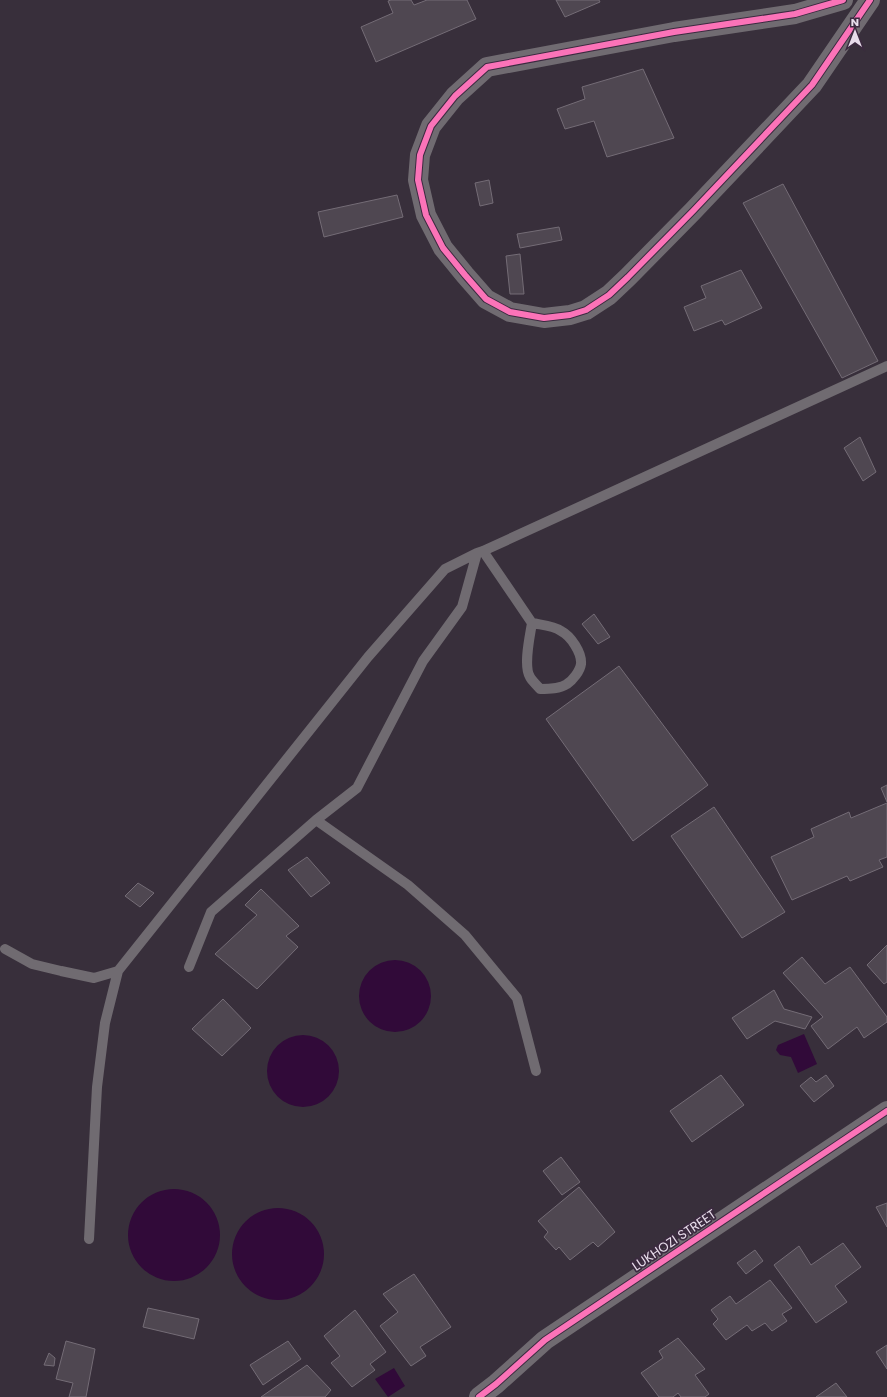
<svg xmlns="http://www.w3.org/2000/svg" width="887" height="1397" font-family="Poppins,sans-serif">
<rect width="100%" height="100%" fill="#382f3b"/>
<path fill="#310a39" d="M359 996a36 36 0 1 1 72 0a36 36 0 1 1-72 0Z
M804,1034L817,1064L798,1073L791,1057L780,1055L776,1050L778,1045Z
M267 1071a36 36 0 1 1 72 0a36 36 0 1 1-72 0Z
M128 1235a46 46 0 1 1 92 0a46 46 0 1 1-92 0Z
M232 1254a46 46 0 1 1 92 0a46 46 0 1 1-92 0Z
M394,1368L405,1386L388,1397L375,1379Z"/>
<path fill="#4f4751" stroke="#746c76" d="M391,0H411L414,5L427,0H467L476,19L376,62L361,27L393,13L388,1Z
M556,0H599L600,2L565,17Z
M643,69L674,138L607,157L594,121L565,129L557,109L585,99L582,87Z
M489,180L493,203L480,206L475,183Z
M783,184L878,361L842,378L743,203Z
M397,195L403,217L324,237L318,212Z
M559,227L562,240L520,248L517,234Z
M520,254L524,294H510L506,256Z
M741,270L762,308L725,325L722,320L694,331L684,307L706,298L701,286Z
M860,437L876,472L863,481L844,448Z
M594,614L610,637L598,644L582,624Z
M619,666L708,785L633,841L546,719Z
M887,785V802L881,788Z
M887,803V857L879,860L883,867L850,881L847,876L792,900L771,857L814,837L811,829L849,812L851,818Z
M714,807L785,912L742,938L671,836Z
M307,857L330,883L311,897L288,870Z
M138,883L154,893L140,907L125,896Z
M261,889L299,926L286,936L298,947L257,989L215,954L257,915L245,905Z
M887,945V982L884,984L867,965Z
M802,957L825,984L850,967L887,1017V1022L864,1038L857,1027L828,1049L811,1026L823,1017L783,973Z
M774,990L784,1009L812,1017L805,1029L775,1021L747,1039L732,1018Z
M223,999L251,1028L222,1056L192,1029Z
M721,1075L744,1105L692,1142L670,1111Z
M826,1075L834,1086L814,1102L800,1086L811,1077L816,1082Z
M561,1157L580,1182L562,1195L543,1171Z
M579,1187L615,1232L598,1247L593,1242L570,1260L559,1247L556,1250L544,1237L548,1232L538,1221Z
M887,1203V1227L876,1207Z
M843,1243L861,1267L835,1286L847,1302L816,1323L774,1265L799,1246L811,1265Z
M755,1250L763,1261L746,1274L737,1263Z
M414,1274L451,1327L420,1347L426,1356L411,1366L380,1326L398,1312L383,1294Z
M770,1280L792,1308L782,1314L787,1321L772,1331L765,1323L752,1331L747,1325L726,1340L713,1324L718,1319L711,1310L730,1296L736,1304Z
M148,1308L199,1319L194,1339L143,1327Z
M355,1310L386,1352L370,1364L375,1370L352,1387L331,1363L340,1356L324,1336Z
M678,1338L705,1369L695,1375L709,1394L705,1397H681L678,1393L673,1397H659L641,1373L663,1358L659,1351Z
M66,1341L95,1349L86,1397H69L73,1383L56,1379Z
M288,1341L301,1359L263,1385L250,1365Z
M887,1345V1369L876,1352Z
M49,1353L55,1358L54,1366L44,1365Z
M307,1365L331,1390L325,1397H261Z
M836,1383L847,1397H816Z"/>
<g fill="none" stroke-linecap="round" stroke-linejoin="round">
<path stroke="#706b71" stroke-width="10" d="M483,551L532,623C530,636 523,666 530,677C532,681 537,685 540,689C549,689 560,689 567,684C573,680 580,671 581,664C582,653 571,636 561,631C553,625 541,625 532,623
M316,820L408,885L465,935L517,998L536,1071
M5,949L32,964L61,971L94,978L118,971
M189,967L211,912L316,820L357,788L423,661L462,607L477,553
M89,1239L97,1087L105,1023L118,971L368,657L445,569L477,553L483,551L887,366"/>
<path stroke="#706b71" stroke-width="20" d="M843,0L795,14L674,32L487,67L455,96L431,126L420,155L418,180L426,215L443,248L465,275L486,299L510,312L544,318L570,315L586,310L609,295L628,277L693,211L812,85L870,0
M479,1397L496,1384L545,1340L887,1111"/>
<defs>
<path id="cycleway" d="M843,0L795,14L674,32L487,67L455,96L431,126L420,155L418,180L426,215L443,248L465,275L486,299L510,312L544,318L570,315L586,310L609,295L628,277L693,211L812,85L870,0
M479,1397L496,1384L545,1340L887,1111"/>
</defs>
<use href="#cycleway" stroke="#3c2a40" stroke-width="8"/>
<use href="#cycleway" stroke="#fb73b8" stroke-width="6"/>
</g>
<g text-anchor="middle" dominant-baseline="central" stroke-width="3.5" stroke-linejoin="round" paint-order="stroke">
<g font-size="13" fill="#e7dcea" stroke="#3c2a40">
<text transform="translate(674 1240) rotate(-34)">LUKHOZI STREET</text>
</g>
</g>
<g transform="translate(855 32)" stroke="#3c2a40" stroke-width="3" paint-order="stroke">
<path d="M0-3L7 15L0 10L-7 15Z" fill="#e7dcea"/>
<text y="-6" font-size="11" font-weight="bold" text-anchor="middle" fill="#e7dcea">N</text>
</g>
</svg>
